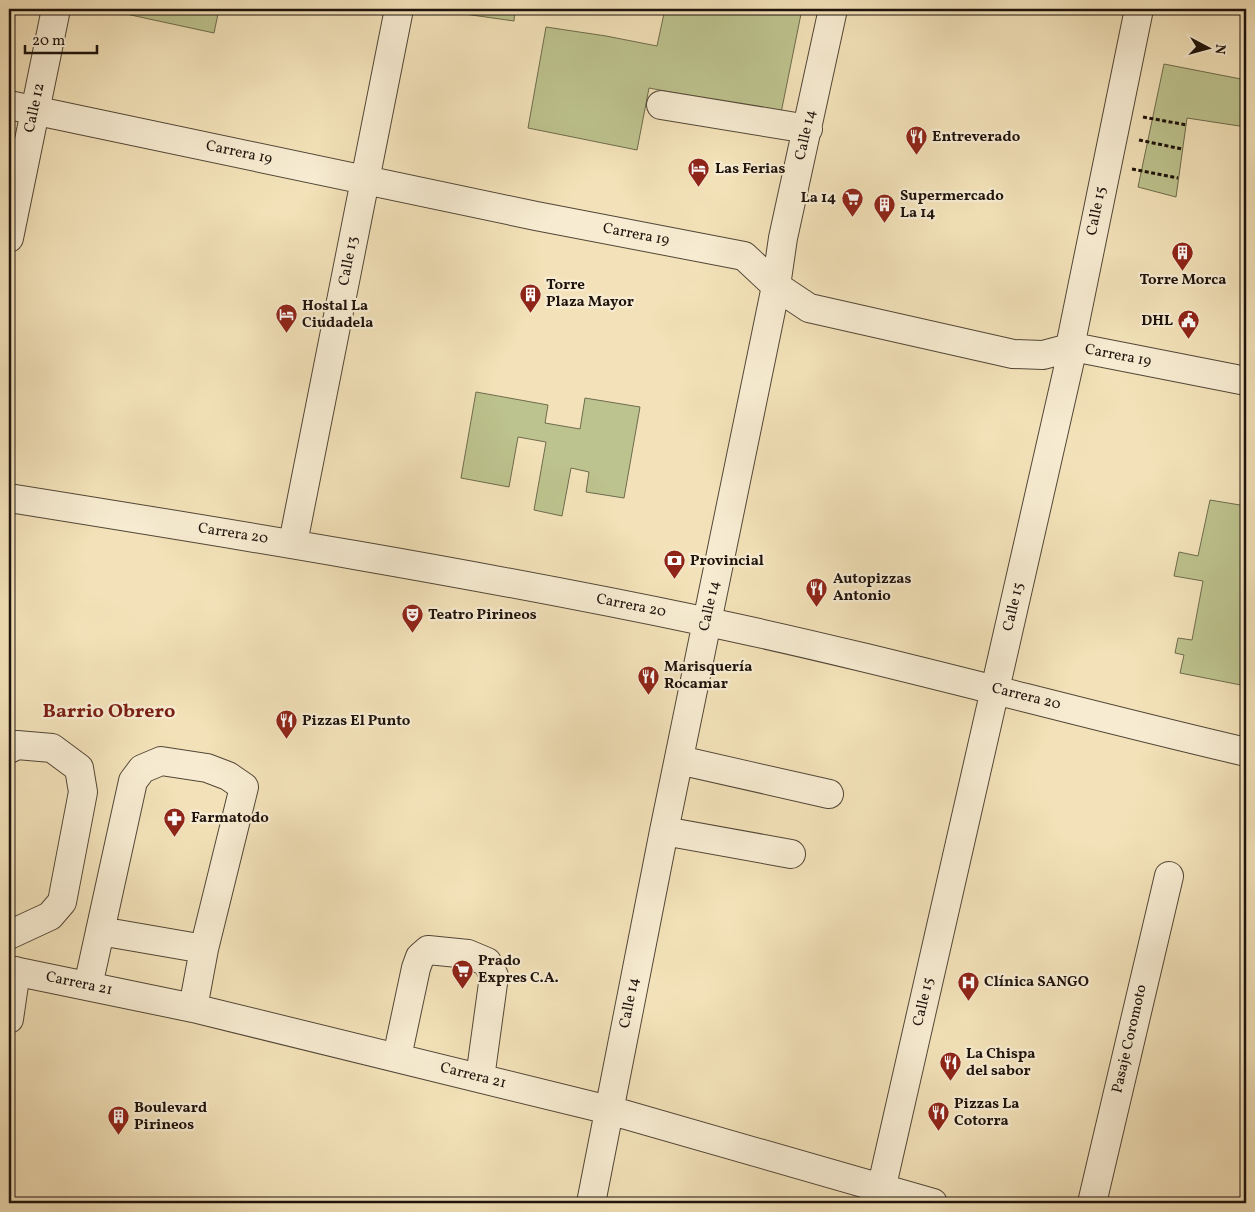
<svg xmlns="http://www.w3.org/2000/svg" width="1255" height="1212" font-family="Vollkorn,serif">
<rect width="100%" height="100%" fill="#f3e2b9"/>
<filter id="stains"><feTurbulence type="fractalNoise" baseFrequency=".004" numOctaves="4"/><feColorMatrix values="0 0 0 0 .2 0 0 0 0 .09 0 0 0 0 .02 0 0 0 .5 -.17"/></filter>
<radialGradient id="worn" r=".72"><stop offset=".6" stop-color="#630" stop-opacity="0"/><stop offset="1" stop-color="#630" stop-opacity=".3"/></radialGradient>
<path fill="#bdc38e" stroke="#6e6b4d" d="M103,9H219L214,33Z
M444,9H515L514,21L443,11Z
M665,9H802L781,113L649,88L637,150L528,128L546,27L606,36L657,46Z
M1164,64L1246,80V127L1187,118L1176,197L1138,187Z
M476,392L548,405L545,423L580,429L585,398L640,407L624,498L586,492L589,472L571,468L562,516L534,510L546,442L518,437L509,487L461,478Z
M1210,500L1246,506V686L1180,673L1184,655L1175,653L1178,638L1192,640L1203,581L1174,576L1179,552L1198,556Z"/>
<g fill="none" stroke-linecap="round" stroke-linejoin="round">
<defs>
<path id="minor" d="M9,105L536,216L744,256L776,286L809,308L1013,354L1043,355L1073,347L1246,381
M661,105L808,129
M9,238L56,9
M9,498C241,535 473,573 703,621C885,659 1065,710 1246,752
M293,543L399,9
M9,749L17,745L52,748L79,768L83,792L62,902L50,916L9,935
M679,760L829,794
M664,831L791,854
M100,931L204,949
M9,970L193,1008L609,1110L933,1203
M88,986L133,781L142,769L161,761L207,768L228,776L244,787L204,949L193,1008
M9,1019L16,971
M397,1057L416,968L420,957L428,950L468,954L487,962L494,976L480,1078
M591,1203L664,831L776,286L783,238L833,9
M878,1203L1073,347L1071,342L1139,9
M1092,1203L1169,876"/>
</defs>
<use href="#minor" stroke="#534737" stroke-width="30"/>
<path stroke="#1e130c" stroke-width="3" stroke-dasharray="4 2.5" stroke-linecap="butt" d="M1143,117L1187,125
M1139,140L1182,149
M1132,169L1178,178"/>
<use href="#minor" stroke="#f7ecd2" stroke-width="28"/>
</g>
<defs>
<symbol id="restaurant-pin" viewBox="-11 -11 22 30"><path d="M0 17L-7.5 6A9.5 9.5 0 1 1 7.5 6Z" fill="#8f2418" stroke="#f7ecd2"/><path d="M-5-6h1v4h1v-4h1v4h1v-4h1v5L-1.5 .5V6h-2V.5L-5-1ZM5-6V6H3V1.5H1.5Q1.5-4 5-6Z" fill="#fff"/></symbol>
<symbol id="hotel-pin" viewBox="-11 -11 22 30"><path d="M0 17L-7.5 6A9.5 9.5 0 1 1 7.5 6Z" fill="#8f2418" stroke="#f7ecd2"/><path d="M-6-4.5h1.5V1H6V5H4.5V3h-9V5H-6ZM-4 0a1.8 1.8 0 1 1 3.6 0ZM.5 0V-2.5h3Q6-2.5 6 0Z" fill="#fff"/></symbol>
<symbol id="supermarket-pin" viewBox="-11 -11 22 30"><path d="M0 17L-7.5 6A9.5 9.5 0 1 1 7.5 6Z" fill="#8f2418" stroke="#f7ecd2"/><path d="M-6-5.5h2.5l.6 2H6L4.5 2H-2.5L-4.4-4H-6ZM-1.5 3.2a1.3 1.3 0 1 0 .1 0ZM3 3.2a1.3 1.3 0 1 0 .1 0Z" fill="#fff"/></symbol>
<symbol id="building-pin" viewBox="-11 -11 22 30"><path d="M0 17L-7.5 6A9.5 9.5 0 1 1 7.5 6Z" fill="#8f2418" stroke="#f7ecd2"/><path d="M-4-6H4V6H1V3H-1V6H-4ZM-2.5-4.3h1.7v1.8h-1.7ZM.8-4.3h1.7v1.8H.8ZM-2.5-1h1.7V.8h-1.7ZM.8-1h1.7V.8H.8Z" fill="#fff"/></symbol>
<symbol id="civic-pin" viewBox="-11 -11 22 30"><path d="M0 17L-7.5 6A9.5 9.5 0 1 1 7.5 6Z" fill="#8f2418" stroke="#f7ecd2"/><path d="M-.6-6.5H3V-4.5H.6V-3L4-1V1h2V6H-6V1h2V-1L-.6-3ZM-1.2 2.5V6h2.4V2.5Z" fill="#fff"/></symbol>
<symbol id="bank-pin" viewBox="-11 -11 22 30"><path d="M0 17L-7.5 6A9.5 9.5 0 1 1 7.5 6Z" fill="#8f2418" stroke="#f7ecd2"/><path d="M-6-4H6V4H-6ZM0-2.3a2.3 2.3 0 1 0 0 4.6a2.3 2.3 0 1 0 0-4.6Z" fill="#fff"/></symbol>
<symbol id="theatre-pin" viewBox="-11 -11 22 30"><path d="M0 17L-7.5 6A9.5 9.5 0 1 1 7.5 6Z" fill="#8f2418" stroke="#f7ecd2"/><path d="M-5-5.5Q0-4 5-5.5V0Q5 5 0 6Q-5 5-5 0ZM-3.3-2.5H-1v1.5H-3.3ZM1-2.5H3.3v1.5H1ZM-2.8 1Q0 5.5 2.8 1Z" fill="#fff"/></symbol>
<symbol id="pharmacy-pin" viewBox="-11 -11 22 30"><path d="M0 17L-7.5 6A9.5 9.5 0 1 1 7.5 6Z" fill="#8f2418" stroke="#f7ecd2"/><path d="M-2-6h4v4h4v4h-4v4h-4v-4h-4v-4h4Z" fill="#fff"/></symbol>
<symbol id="hospital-pin" viewBox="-11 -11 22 30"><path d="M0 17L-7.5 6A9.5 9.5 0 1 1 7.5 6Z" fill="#8f2418" stroke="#f7ecd2"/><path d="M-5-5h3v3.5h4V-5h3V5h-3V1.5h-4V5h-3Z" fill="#fff"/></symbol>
</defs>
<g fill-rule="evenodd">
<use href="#restaurant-pin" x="904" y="124" width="25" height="34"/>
<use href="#hotel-pin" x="686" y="156" width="25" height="34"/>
<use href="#supermarket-pin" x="840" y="186" width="25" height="34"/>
<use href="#building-pin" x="872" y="192" width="25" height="34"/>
<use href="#building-pin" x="1170" y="240" width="25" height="34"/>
<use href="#building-pin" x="518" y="282" width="25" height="34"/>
<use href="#hotel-pin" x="274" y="302" width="25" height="34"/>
<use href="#civic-pin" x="1176" y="308" width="25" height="34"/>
<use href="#bank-pin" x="662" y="548" width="25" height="34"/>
<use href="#restaurant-pin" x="804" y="576" width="25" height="34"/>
<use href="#theatre-pin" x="400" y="602" width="25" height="34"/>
<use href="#restaurant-pin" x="636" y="664" width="25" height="34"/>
<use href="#restaurant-pin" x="274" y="708" width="25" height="34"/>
<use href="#pharmacy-pin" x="162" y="806" width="25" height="34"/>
<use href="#supermarket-pin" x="450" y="958" width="25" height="34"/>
<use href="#hospital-pin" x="956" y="970" width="25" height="34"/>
<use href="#restaurant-pin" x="938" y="1050" width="25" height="34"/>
<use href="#restaurant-pin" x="926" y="1100" width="25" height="34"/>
<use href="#building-pin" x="106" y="1104" width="25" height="34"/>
</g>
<g text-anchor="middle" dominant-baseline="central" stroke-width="4.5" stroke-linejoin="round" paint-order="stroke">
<g font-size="15" fill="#1e130c" stroke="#f7ecd2">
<text transform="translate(35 108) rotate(-78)">Calle 12</text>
<text transform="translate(806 135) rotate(-78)">Calle 14</text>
<text transform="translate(239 153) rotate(12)">Carrera 19</text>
<text transform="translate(1097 211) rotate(-79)">Calle 15</text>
<text transform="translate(636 235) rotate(11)">Carrera 19</text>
<text transform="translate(349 261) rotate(-79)">Calle 13</text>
<text transform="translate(1118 356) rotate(11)">Carrera 19</text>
<text transform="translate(233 534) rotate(9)">Carrera 20</text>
<text transform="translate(631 606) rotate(11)">Carrera 20</text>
<text transform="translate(710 606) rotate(-78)">Calle 14</text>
<text transform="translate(1014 607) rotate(-77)">Calle 15</text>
<text transform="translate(1026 697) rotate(14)">Carrera 20</text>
<text transform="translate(79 984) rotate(12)">Carrera 21</text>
<text transform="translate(924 1002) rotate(-77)">Calle 15</text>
<text transform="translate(630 1003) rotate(-79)">Calle 14</text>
<text transform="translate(1130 1039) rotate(-77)">Pasaje Coromoto</text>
<text transform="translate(473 1076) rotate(14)">Carrera 21</text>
</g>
<g font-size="15" font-weight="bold" fill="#1e130c" stroke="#f7ecd2" text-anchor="start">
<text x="932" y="137">Entreverado</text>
<text x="715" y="169">Las Ferias</text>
<text x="900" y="196">Supermercado<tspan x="900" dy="17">La 14</tspan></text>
<text x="836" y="198" text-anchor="end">La 14</text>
<text x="1183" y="280" text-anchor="middle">Torre Morca</text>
<text x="546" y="285">Torre<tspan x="546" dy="17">Plaza Mayor</tspan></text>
<text x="302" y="306">Hostal La<tspan x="302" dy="17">Ciudadela</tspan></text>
<text x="1173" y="321" text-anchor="end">DHL</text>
<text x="690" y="561">Provincial</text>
<text x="833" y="579">Autopizzas<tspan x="833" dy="17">Antonio</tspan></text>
<text x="428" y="615">Teatro Pirineos</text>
<text x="664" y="667">Marisquería<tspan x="664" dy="17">Rocamar</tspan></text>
<text x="302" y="721">Pizzas El Punto</text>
<text x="191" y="818">Farmatodo</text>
<text x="478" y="961">Prado<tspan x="478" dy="17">Expres C.A.</tspan></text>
<text x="984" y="982">Clínica SANGO</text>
<text x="966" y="1054">La Chispa<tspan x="966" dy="17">del sabor</tspan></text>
<text x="954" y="1104">Pizzas La<tspan x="954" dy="17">Cotorra</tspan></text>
<text x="134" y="1108">Boulevard<tspan x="134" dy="17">Pirineos</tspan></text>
</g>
<g font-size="20" font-weight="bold" fill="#7a1f14" stroke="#f7ecd2">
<text x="109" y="712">Barrio Obrero</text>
</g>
</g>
<rect width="1255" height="1212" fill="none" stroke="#f3e2b9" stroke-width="30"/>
<rect x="10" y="10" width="1235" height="1192" fill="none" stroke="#1e130c" stroke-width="2.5"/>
<rect x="15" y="15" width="1225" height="1182" fill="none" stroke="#1e130c"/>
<g transform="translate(1208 48) rotate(96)" stroke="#f7ecd2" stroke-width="4" paint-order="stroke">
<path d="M0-4L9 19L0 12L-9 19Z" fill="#1e130c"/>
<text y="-8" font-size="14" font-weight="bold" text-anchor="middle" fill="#1e130c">N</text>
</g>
<path d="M25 45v8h72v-8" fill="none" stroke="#1e130c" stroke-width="2.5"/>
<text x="32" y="45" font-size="15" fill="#1e130c" stroke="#f7ecd2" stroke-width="4" paint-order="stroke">20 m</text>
<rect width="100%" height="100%" filter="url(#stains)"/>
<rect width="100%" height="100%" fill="url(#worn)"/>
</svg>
